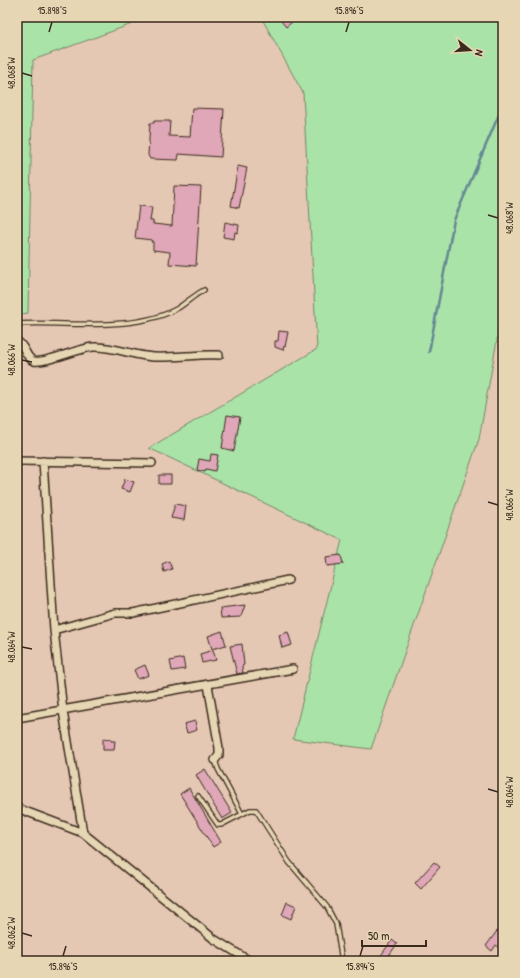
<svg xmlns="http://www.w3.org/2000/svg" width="520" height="978" font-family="'Patrick Hand',sans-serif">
<rect width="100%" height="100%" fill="#e5c8b4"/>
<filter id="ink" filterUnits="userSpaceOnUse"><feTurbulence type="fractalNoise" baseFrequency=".025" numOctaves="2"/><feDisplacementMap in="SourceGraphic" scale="8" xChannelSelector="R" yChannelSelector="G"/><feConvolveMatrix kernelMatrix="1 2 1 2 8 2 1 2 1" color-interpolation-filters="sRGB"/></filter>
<g filter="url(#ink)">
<path fill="#aae3a8" stroke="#728663" d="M17,17H151L33,60L28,313L17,315Z
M261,17H503V307L479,439L371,749L293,739L342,540L149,448L317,349L303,93Z"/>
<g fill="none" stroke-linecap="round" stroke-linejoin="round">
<path stroke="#638892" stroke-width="2.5" d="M429,352L454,220L503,105"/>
</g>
<path fill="#dfa7b8" stroke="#3b2a1e" d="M278,17H298L286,27Z
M192,108L224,109L221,157L179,154L178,160L150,159L148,155L150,123H154V121H170L169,136L190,137Z
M238,166L247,168L239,208L231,206Z
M174,186L201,187L196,266L169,264L170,252L153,250V242H151L152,240L135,238L139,206L152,207L150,221H153V224L172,226Z
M225,222L239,225L238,233L235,232L234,239L223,237Z
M279,331L288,332L285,347L284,346L283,350L275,347V341H278Z
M227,415L240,417L234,451L222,448Z
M211,454L218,455L215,471L206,469L205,472L197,470L199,459L210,461Z
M159,475H171V484H159Z
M125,479L134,482L130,492L121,489Z
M175,504L186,506L184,520L171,518Z
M341,555L343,564L327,566L326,557Z
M169,561L172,569L164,572L162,564Z
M245,605L241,617L221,618L220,608Z
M222,631L226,645L212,649L208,636Z
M288,632L292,645L282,648L279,635Z
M242,644L244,665L242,666L243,673L237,674L230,646Z
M213,650L216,660L202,663L200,654Z
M183,658L185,669L172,671L170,661Z
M145,665L149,675L138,679L134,670Z
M195,721L197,730L187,733L184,724Z
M103,738L111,739V741H115L114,750H103Z
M205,769L232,813L222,819L196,775Z
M189,788L221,842L213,847L180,794Z
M434,862L440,867L421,889L415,883Z
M287,902L296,906L291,919L282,915Z
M497,931L503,935V950L496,945L492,951L486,946Z
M392,940L397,944L385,961H377Z"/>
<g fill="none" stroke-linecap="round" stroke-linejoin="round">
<defs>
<path id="lane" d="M17,324C66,321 135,333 178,308C187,302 195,295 204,290
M215,760L218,769L242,814
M198,796L218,825H221L250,810H256L289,862L327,907L336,924L342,961"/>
<path id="street" d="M17,341C26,346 25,358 34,361C43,364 80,348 93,347C114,346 134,356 154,357C175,358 197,354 219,355
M17,461L152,463
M43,461L54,630L63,711L83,833
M54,630L115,613H133L288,580
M208,685L219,748V755L215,760
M17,718L293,669
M17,808L83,833L214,939L250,961"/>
</defs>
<use href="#lane" stroke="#3b2a1e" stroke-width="6"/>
<use href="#street" stroke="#3b2a1e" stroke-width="10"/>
<use href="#lane" stroke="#e7d6b3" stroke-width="3.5"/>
<use href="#street" stroke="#e7d6b3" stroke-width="7"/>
</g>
</g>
<path fill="none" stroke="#3b2a1e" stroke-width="1.5" d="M49,32L52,22M346,32L349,22M22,73L32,76M488,215L498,218M22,360L32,362M488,502L498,505M22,647L32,649M488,789L498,792M22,933L32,936M63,956L66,946M360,956L363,946"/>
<rect width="520" height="978" fill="none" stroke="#e7d6b3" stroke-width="44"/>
<g transform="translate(470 50) rotate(107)" stroke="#e7d6b3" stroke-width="3" paint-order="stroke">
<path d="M0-3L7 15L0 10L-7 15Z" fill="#3b2a1e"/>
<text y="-6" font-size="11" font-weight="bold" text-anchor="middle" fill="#3b2a1e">N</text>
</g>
<path d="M362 940v6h64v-6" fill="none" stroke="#3b2a1e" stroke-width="2"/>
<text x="368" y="940" font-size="12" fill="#3b2a1e" stroke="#e7d6b3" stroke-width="3" paint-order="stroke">50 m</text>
<rect x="22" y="22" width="476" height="934" fill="none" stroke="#3b2a1e" stroke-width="1.5"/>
<g font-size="10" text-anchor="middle" fill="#3b2a1e">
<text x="52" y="14">15.898°S</text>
<text x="349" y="14">15.896°S</text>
<text transform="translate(11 73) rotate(-90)" y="4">48.068°W</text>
<text transform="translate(509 218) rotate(-90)" y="4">48.068°W</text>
<text transform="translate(11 360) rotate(-90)" y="4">48.066°W</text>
<text transform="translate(509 505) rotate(-90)" y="4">48.066°W</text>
<text transform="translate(11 647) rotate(-90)" y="4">48.064°W</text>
<text transform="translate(509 792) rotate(-90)" y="4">48.064°W</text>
<text transform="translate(11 933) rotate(-90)" y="4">48.062°W</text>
<text x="63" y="970">15.896°S</text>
<text x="360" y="970">15.894°S</text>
</g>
</svg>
